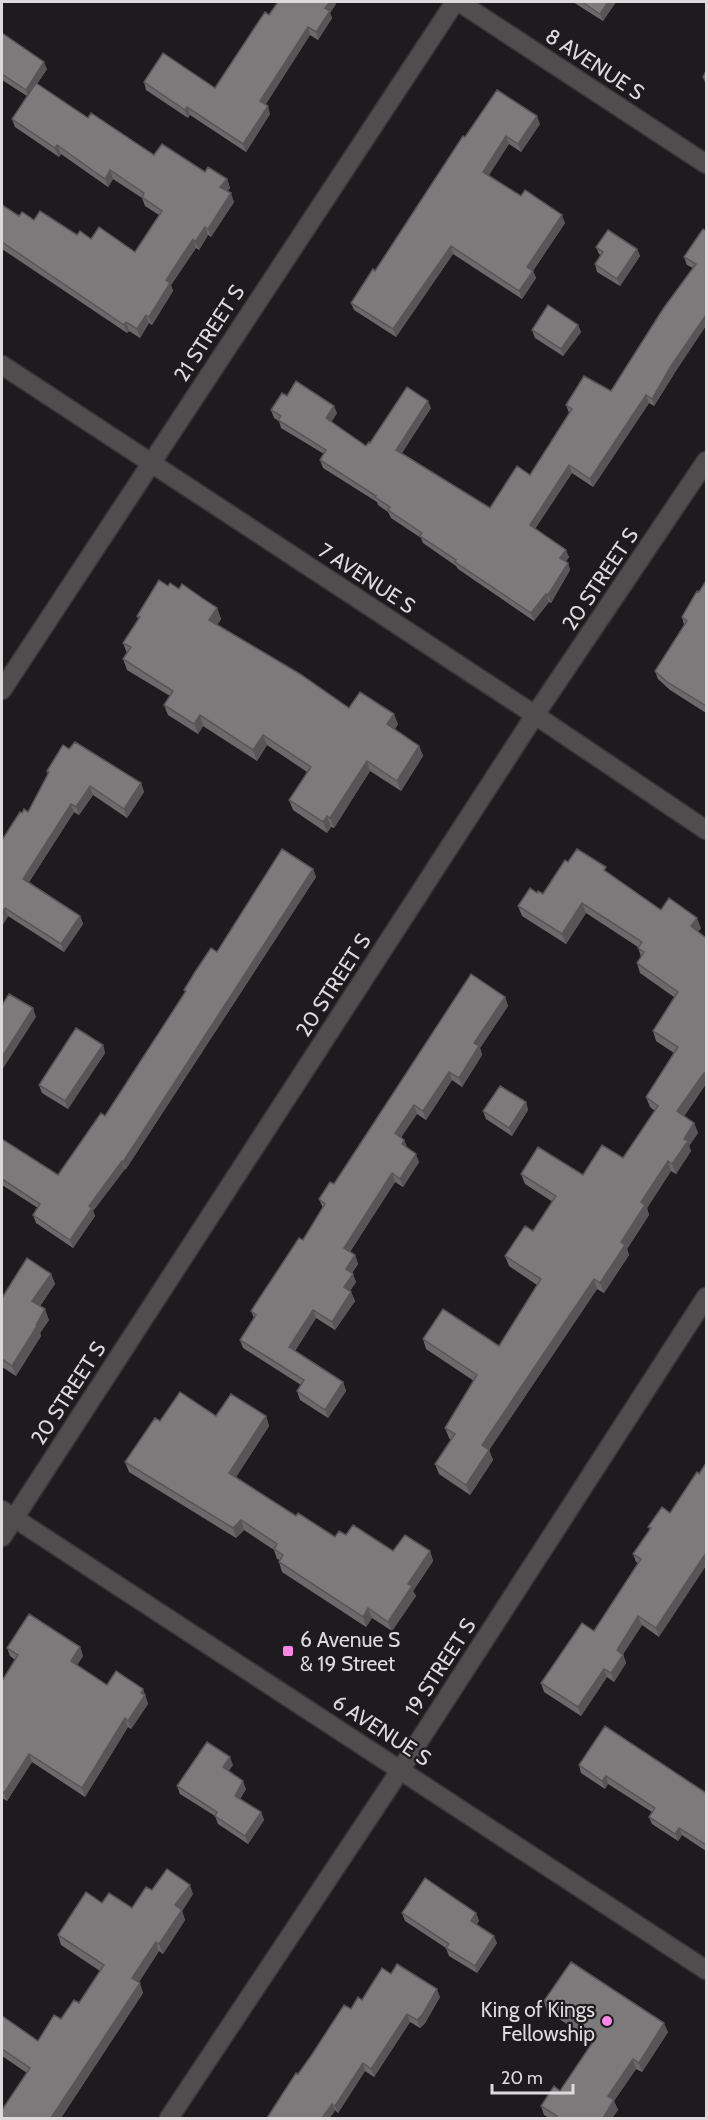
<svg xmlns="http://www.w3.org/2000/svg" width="708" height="2120" font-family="Cabin,sans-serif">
<rect width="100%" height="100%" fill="#1d1b1d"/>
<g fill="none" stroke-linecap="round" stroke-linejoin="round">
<defs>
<path id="minor" d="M459,2L706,164
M2,365L535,715L706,830
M2,690L455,2
M2,1537L535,715L706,461
M169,2118L401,1769L706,1297"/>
<path id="secondary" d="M2,1510L706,1970"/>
</defs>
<use href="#minor" stroke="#373536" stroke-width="21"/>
<use href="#secondary" stroke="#373536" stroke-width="21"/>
<use href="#minor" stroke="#4f4d4e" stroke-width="18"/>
<use href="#secondary" stroke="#4f4d4e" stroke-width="18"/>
</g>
<path fill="#6c696b" d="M573,2H616L603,21Z
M336,4L330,13L332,18L318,40L310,35L265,105L270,114L246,152L190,115L188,118L146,90L144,82L215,88L269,15Z
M2,33L47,69L37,84L88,118L154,155L227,179L230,188L227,191L234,202L211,237L208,235L199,250L196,248L171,285L173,291L152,325L149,323L140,338L129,331L127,333L2,249V205L19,216L34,220L77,235L135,252L159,215L145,206L142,198L113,179L108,187L61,154L59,157L15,127L12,119L27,96L2,80Z
M706,71V85L703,77Z
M540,124L521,152L509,144L488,175L521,196L565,223L533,271L536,278L522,299L453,254L396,337L354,310L351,303L375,271L465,137Z
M703,229L674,374L654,406L649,403L593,487L572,473L535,529L569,557L566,561L568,563L570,570L551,603L549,602L534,621L458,569L456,566L423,543L421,538L391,518L388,512L378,505L377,502L323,468L320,460L324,454L281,428L279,421L274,418L271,410L287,396L337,413L331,422L366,446L431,408L402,453L490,508L530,475L569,413L566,405L611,391L693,268L687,265L684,257Z
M596,247L637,249L640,256L620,286L597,272L595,264L601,255L599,254Z
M578,325L581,332L563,356L535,338L532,330Z
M706,581V713L670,690L658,679L655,671L684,625L682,617Z
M168,586L179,589L217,608L221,619L217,625L349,708L398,724L395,729L419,746L423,756L401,791L370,771L334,828L331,827L327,833L293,810L289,800L307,772L267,745L257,761L203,726L198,734L168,715L164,705L170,696L127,670L123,659L127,653L123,643L138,619L137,616Z
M69,749L141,783L144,792L127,818L93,795L79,815L74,812L29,882L80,916L83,924L64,952L8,916L2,926L22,813L28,812L48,774L47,771Z
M568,862L608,873L661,910L701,928L698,932L706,938V1084L684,1116L694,1123L698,1133L689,1146L691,1151L676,1174L671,1171L647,1208L649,1215L627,1249L629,1255L604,1293L597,1289L489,1450L493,1460L470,1495L439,1474L435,1464L451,1440L449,1438L445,1428L474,1381L426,1349L423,1339L499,1346L537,1285L509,1266L505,1256L533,1231L553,1202L525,1184L521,1174L583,1175L623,1158L655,1111L650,1107L646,1097L674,1053L656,1041L653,1031L674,997L640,973L637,963L641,957L638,947L586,913L566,944L522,916L518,906L537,893L543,894Z
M313,869L316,877L126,1169H125L93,1211L95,1216L73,1248L36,1223L33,1215L38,1208L2,1185V1139L58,1175L105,1116L185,992L184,990L217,952Z
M505,997L508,1006L480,1048L482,1055L462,1087L452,1080L426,1120L417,1114L401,1137L404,1140L407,1148L419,1162L403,1187L395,1182L350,1252L355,1255L358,1264L352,1273L356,1282L350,1291L351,1292L355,1301L335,1330L316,1318L295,1351L343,1382L346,1391L328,1418L300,1400L297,1391L301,1385L243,1348L240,1340L254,1318L251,1311L303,1240L323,1208L319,1199Z
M103,1045L105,1053L68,1109L42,1093L39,1085Z
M526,1102L528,1110L512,1136L486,1119L483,1111Z
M51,1274L55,1284L40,1306L49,1320L40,1333L41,1336L16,1376L2,1367V1298Z
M216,1416H266L269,1426L236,1477L296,1516L335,1537L346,1535L393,1551H430L433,1561L413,1591L416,1596L392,1631L372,1618L366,1627L282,1572L279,1562L280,1560L277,1559L274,1550L244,1530L236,1538L129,1472L125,1462L160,1421Z
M662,1507L659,1637L642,1625L623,1654L626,1663L614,1682L607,1677L581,1716L544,1692L541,1683L594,1631L638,1563L636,1562L633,1554L650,1530L648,1527Z
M80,1647L83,1656L77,1665L107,1685L143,1689L148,1704L131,1729L128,1727L85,1797L32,1762L7,1801L2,1798V1681L15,1660L10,1656L7,1648Z
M233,1765L228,1771L246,1789L240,1799L261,1812L264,1820L248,1844L218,1824L215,1816L180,1794L177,1786Z
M579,1765L706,1793V1851L682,1835L678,1841L652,1824L649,1817L652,1812L608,1784L605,1789L581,1773Z
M152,1890L193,1894L182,1911L185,1920L163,1954L159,1951L139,1982L143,1993L61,2118H2L27,2073L2,2056V2016L38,2041L79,2003L100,1971L61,1945L58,1935L102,1903L132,1908Z
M402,1913H476L479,1921L476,1925L497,1943L477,1973L449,1956L446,1948L405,1921Z
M391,1974L440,1997L425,2023L420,2028L410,2022L374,2077L365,2071L338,2113L298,2074L351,2009Z
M544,2001L668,2032L642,2072L636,2069L614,2101L618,2110L612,2118H549L544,2115L541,2106L560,2091L593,2041L547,2011Z"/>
<path fill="#585557" d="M330,2H335L336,4L330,13L332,18L318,40L316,32L325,8Z
M608,2H616L603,21L600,14Z
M308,27L310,35L263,109L260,101Z
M44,62L47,69L28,97L26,90Z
M268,106L270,114L246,152L243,144Z
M187,107L190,115L188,118L185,110Z
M537,116L540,124L521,152L518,144Z
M506,136L509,144L486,180L483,172Z
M57,145L61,154L59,157L55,148Z
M110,170L113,179L108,187L105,179Z
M227,179L230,188L224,196L220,187Z
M231,193L234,202L211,237L208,229Z
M562,215L565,223L530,275L527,267Z
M205,227L208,235L199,250L195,242Z
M193,239L196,248L171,285L173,291L152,325L149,317L166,280Z
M451,246L453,254L396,337L393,329Z
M637,249L640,256L620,286L617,279Z
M533,271L536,278L522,299L519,291Z
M146,315L149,323L140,338L137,329Z
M706,315V326L674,374L654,406L652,399L671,366Z
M126,322L129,331L127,333L124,325Z
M578,325L581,332L563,356L561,349Z
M646,395L649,403L593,487L590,479Z
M428,401L431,408L399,457L396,450Z
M334,406L337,413L329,426L326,418Z
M569,465L572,473L532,533L530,525Z
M566,550L569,557L563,565L560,558Z
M568,563L570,570L551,603L548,595Z
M546,594L549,602L534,621L531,613Z
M217,608L221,619L213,631L209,620Z
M394,714L398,724L391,735L387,724Z
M200,715L203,726L198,734L194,724Z
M263,735L267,745L257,761L253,750Z
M419,746L423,756L401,791L397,781Z
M367,761L370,771L334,828L330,818Z
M141,783L144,792L127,818L124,809Z
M90,786L93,795L79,815L76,807Z
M71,804L74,812L26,887L23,879Z
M327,816L331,827L327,833L323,822Z
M313,869L316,877L126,1169L123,1162Z
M582,903L586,913L566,944L562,934Z
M5,908L8,916L2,926V913Z
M80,916L83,924L64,952L61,944Z
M697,918L701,928L695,936L691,926Z
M505,997L508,1006L480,1048L482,1055L462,1087L459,1078L474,1043Z
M33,1008L36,1017L2,1070V1057Z
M103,1045L105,1053L68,1109L65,1101Z
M449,1072L452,1080L426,1120L423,1111Z
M704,1073L706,1081V1084L681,1121L677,1111Z
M526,1102L528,1110L512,1136L509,1128Z
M414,1105L417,1114L398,1142L395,1133Z
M694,1123L698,1133L689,1146L691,1151L676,1174L672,1164L684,1139Z
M404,1140L408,1149L402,1144Z
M416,1154L419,1162L403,1187L400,1179Z
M122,1161L125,1169L93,1211L95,1216L73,1248L70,1240L89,1206Z
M668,1161L671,1171L647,1208L649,1215L627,1249L629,1255L604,1293L600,1283L641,1202Z
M392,1173L395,1182L347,1256L344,1248Z
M355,1255L358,1264L349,1278L346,1269Z
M51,1274L55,1284L36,1312L32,1301Z
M353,1274L356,1282L347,1295L344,1287Z
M594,1279L597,1289L489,1450L493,1460L470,1495L466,1485L482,1445Z
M351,1292L355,1301L335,1330L332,1322Z
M45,1309L49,1320L40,1333L41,1336L16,1376L12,1366Z
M313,1310L316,1318L292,1355L289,1347Z
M343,1382L346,1391L328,1418L325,1410Z
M266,1416L269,1426L233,1482L229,1473Z
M241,1520L244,1530L236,1538L233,1528Z
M430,1551L433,1561L413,1591L416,1596L392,1631L388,1622L408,1584Z
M706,1553V1566L659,1637L656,1628Z
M368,1608L372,1618L366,1627L363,1617Z
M638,1616L642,1625L620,1659L617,1650Z
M80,1647L83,1656L74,1670L71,1661Z
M623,1655L626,1663L614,1682L611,1673Z
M604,1669L607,1677L581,1716L578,1707Z
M143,1689L148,1704L131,1729L128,1721Z
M125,1718L128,1727L85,1797L82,1788Z
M29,1754L32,1762L7,1801L4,1793Z
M230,1757L233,1765L226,1775L223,1767Z
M606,1776L608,1784L605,1789L602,1781Z
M243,1781L246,1789L237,1803L235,1796Z
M261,1812L264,1820L248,1844L245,1836Z
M679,1828L682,1835L678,1841L675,1834Z
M190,1885L193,1894L182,1911L185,1920L163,1954L159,1944L175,1905Z
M476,1913L479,1921L474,1929L471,1921Z
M494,1936L497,1943L477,1973L475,1966Z
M156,1942L159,1951L135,1987L132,1978Z
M140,1983L143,1993L61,2118H51Z
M437,1989L440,1997L425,2023L420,2028L417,2020Z
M407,2014L410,2022L374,2077L371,2069Z
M664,2023L668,2032L642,2072L639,2063Z
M633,2059L636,2069L614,2101L618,2110L612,2118H603L608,2096Z
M363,2063L365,2071L338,2113L335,2106Z
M332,2104L335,2111L330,2118H322Z"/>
<path fill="#7d7a7c" stroke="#585557" stroke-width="1.5" d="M278,2H330L325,8L330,11L316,32L308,27L260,101L268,106L243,144L187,107L185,110L144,82L163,53L215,88L265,12L269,15Z
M582,2H608L600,14Z
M2,33L44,62L26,90L2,74Z
M706,71V80L703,77Z
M36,83L88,118L91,113L154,155L162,144L205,172L208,167L227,179L220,187L231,193L208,229L205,227L195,242L193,239L166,280L170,283L149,317L146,315L137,329L126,322L124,325L2,242V205L19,216L22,212L34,220L40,211L77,235L80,231L91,239L99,227L135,252L162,211L142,197L144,193L110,170L105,179L57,145L55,148L12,119Z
M497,90L537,116L518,144L506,136L483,172L521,196L525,190L562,215L527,267L533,271L519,291L451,246L393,329L351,303L373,269L375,271L463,136L465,137Z
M703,229L706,231V315L671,366L652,399L646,395L590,479L569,465L530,525L566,550L560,558L568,563L548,595L546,594L531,613L455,562L456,560L420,536L422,533L388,510L390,507L375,497L376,496L320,460L326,450L278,420L281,416L271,410L282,393L287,396L296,381L334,406L326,418L366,446L369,442L370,443L407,387L428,401L396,450L490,508L517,466L530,475L572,409L566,405L584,376L611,391L663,309L696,264L684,257Z
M608,230L637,249L617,279L595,264L603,252L596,247Z
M548,305L578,325L561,349L532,330Z
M159,580L168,586L170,583L179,589L182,584L202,598L217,608L209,620L300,674L349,708L360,692L394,714L387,724L419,746L397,781L367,761L330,818L327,816L323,822L289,800L311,767L263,735L253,750L200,715L194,724L164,705L173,691L123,659L131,647L123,643L140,617L137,616Z
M706,581V706L667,682L655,671L687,621L682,617L697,591L699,592Z
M75,742L141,783L124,809L90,786L76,807L71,804L23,879L80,916L61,944L5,908L2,913V840L20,812L22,813L24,809L28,812L49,772L47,771L63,745L69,749Z
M282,849L313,869L123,1162L122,1161L89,1206L92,1208L70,1240L33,1215L40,1204L2,1179V1139L58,1175L101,1113L105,1116L186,991L184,990L195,972L211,948L217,952Z
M577,849L606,867L604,870L661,910L669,898L697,918L691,926L706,938V1075L704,1073L677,1111L694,1123L684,1139L688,1141L672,1164L668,1161L641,1202L645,1205L621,1242L625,1245L600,1283L594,1279L482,1445L489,1450L466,1485L435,1464L455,1434L445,1428L477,1375L423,1339L443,1309L499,1346L541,1279L505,1256L525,1226L533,1231L556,1196L521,1174L538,1147L583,1175L602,1145L623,1158L658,1106L646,1097L678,1047L653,1031L678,992L637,963L644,952L638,948L642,942L582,903L562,934L518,906L530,888L537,893L538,891L543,894L565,860L568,862Z
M471,974L505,997L474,1043L479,1046L459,1078L449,1072L423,1111L414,1105L395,1133L404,1140L402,1144L416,1154L400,1179L392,1173L344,1248L355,1255L346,1269L353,1274L344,1287L351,1292L332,1322L313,1310L289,1347L343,1382L325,1410L297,1391L304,1380L240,1340L256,1315L251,1311L299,1238L303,1240L325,1204L319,1199L330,1182L334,1184Z
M9,994L33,1008L2,1057V1005Z
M76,1028L103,1045L65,1101L39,1085Z
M500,1086L526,1102L509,1128L483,1111Z
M27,1258L51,1274L32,1301L45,1309L36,1325L37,1326L12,1366L2,1359V1298Z
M180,1392L216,1416L231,1394L266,1416L229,1473L296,1516L298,1513L335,1537L339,1531L346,1535L353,1525L393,1551L405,1535L430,1551L408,1584L412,1586L388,1622L368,1608L363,1617L279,1562L283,1555L274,1549L277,1544L241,1520L233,1528L125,1462L155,1418L160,1421Z
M706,1463V1553L656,1628L638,1616L617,1650L623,1655L611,1673L604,1669L578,1707L541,1683L582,1623L594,1631L641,1559L633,1554L651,1528L648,1527L662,1507L670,1513L697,1472L699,1474Z
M29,1614L80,1647L71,1661L107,1685L116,1671L143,1689L141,1693L145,1695L128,1721L125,1718L82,1788L29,1754L4,1793L2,1791V1681L18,1655L7,1648Z
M605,1726L706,1793V1845L679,1828L675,1834L649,1817L655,1808L606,1776L602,1781L579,1765Z
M207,1742L230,1757L223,1767L243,1781L235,1796L261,1812L245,1836L215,1816L217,1812L177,1786Z
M167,1869L190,1885L175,1905L182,1910L159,1944L156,1942L132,1978L140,1983L51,2118H2V2110L30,2068L2,2049V2016L38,2041L54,2015L61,2019L74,2000L79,2003L104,1965L58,1935L86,1892L102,1903L109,1893L132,1908L146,1887L152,1890Z
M425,1878L476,1913L471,1921L494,1936L475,1966L446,1948L449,1944L402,1913Z
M571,1962L664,2023L639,2063L633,2059L608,2096L614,2100L603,2118H556L557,2116L541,2106L554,2086L560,2091L597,2036L544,2001Z
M397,1964L437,1989L422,2015L417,2020L407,2014L371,2069L363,2063L335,2106L332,2104L322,2118H267L296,2073L298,2074L311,2056L344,2005L351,2009L358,1997L362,2000L382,1968L391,1974Z"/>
<g fill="#fc86e3" stroke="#1d1b1d" stroke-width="2">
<rect x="282" y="1645" width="12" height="12" rx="3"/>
<circle cx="607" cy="2021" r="6"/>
</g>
<g text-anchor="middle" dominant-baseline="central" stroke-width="4.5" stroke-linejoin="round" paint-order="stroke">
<g font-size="21" fill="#dcdadb" stroke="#1d1b1d">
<text transform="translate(595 64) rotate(33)">8 AVENUE S</text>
<text transform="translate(209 333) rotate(-57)">21 STREET S</text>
<text transform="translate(367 578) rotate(33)">7 AVENUE S</text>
<text transform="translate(600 579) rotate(-56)">20 STREET S</text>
<text transform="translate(333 985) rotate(-57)">20 STREET S</text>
<text transform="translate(68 1393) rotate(-57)">20 STREET S</text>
<text transform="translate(440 1667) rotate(-57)">19 STREET S</text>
<text transform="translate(382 1730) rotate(33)">6 AVENUE S</text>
</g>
<g font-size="21" fill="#dcdadb" stroke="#1d1b1d" text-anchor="start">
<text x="300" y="1639">6 Avenue S<tspan x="300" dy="24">&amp; 19 Street</tspan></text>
<text x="595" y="2009" text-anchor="end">King of Kings<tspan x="595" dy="24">Fellowship</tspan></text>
</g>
</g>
<rect width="708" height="2120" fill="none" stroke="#dcdadb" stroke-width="6"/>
<path d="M492 2084v9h81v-9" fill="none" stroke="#dcdadb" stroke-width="3"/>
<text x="501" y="2084" font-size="18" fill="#dcdadb" stroke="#1d1b1d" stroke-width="4.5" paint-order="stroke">20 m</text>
</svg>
